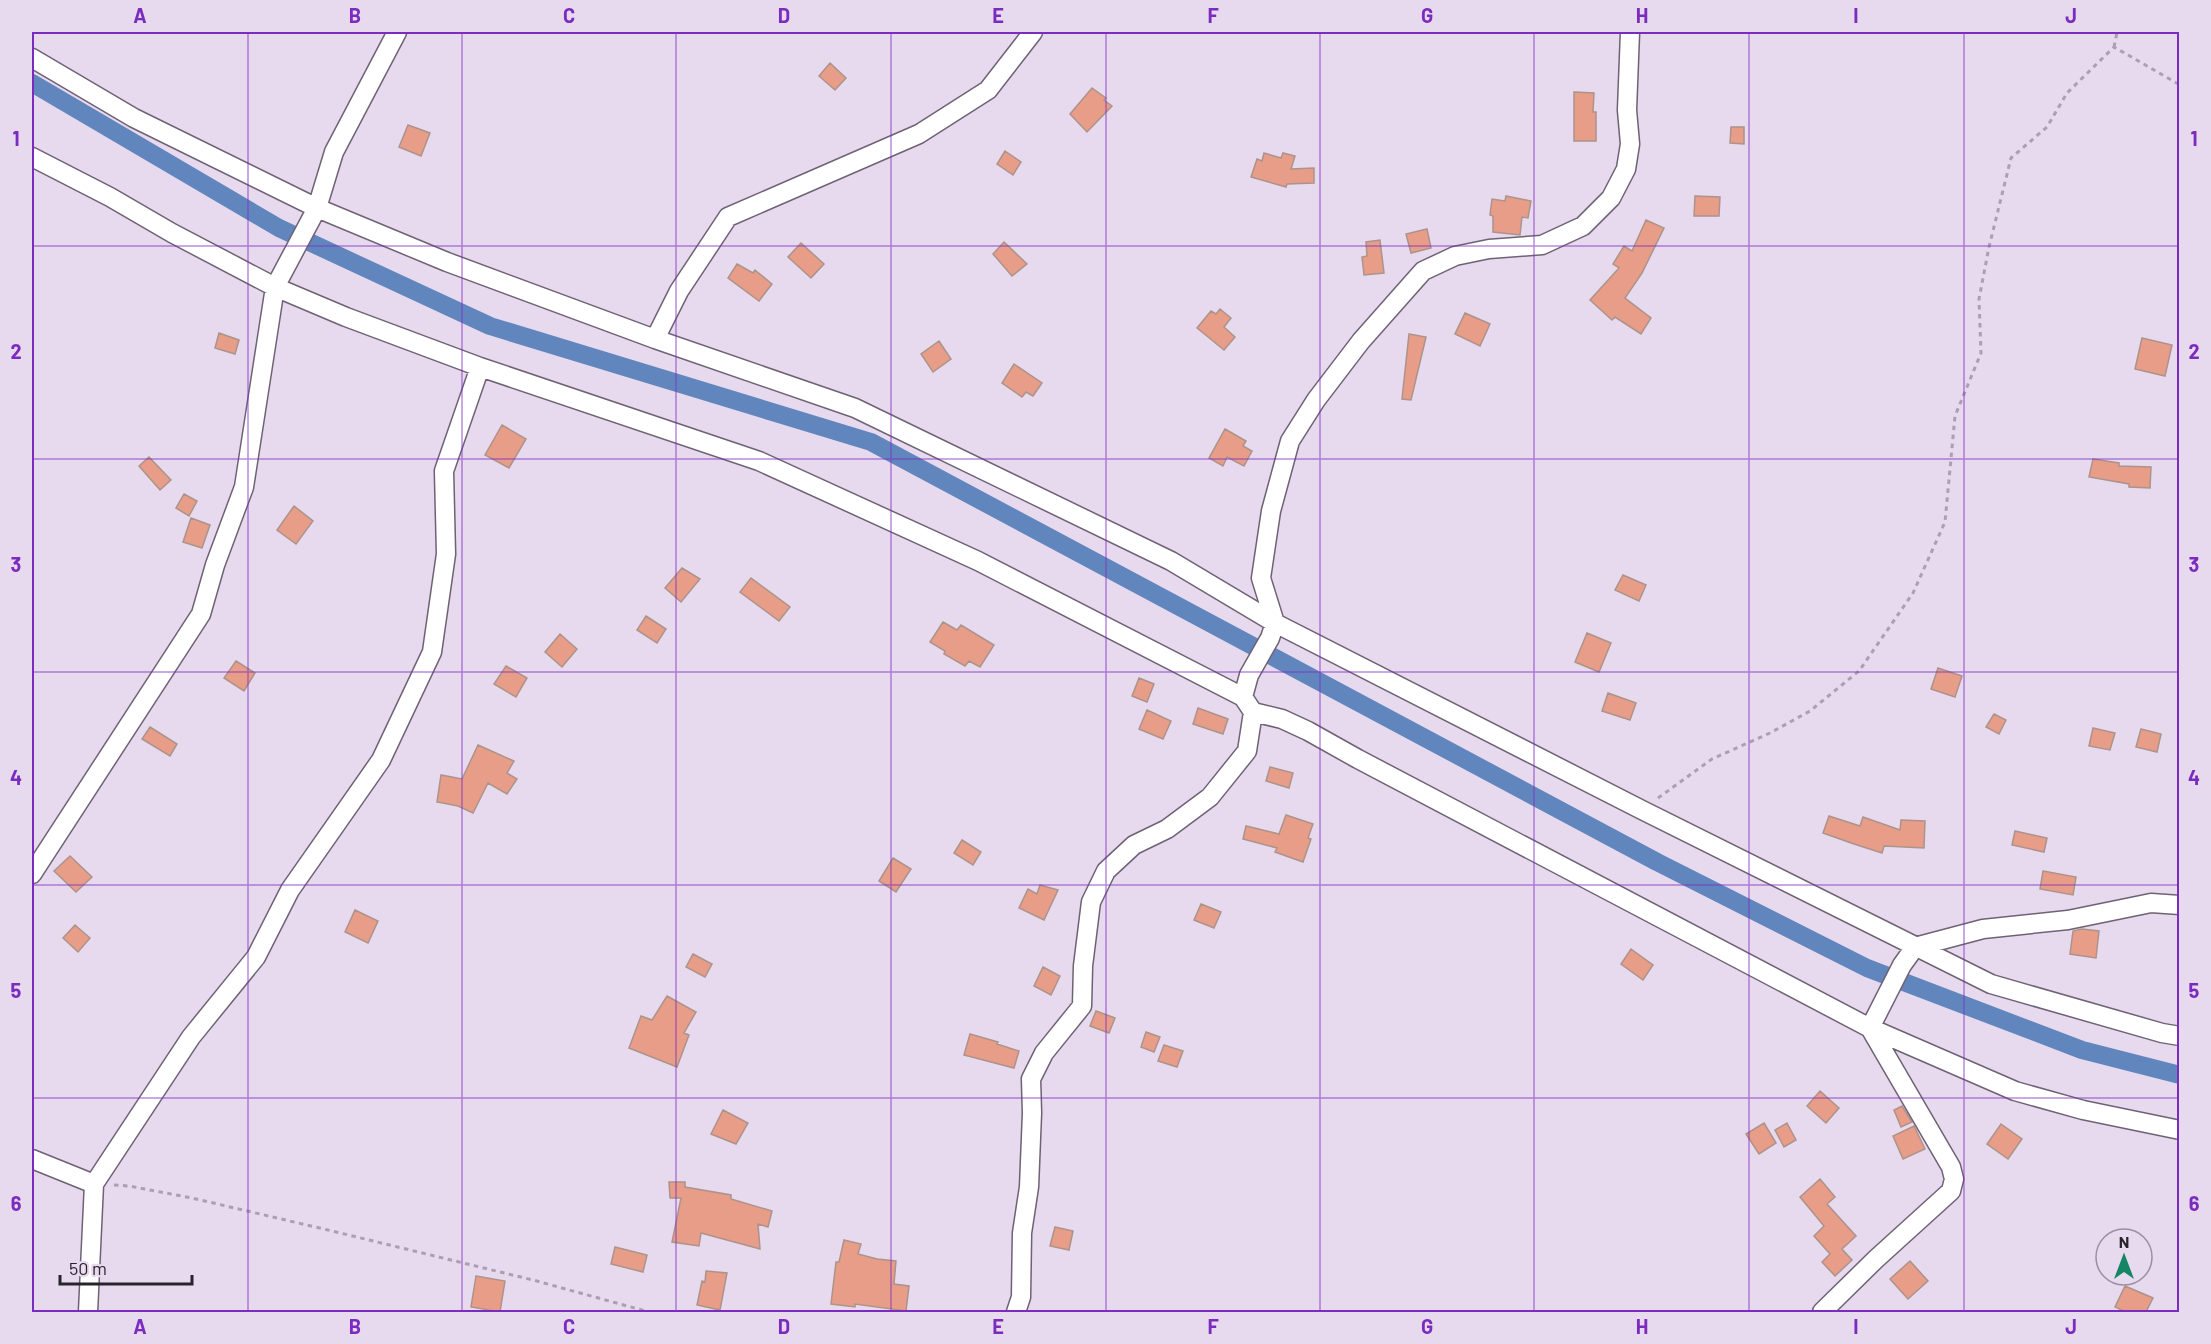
<svg xmlns="http://www.w3.org/2000/svg" width="2211" height="1344" font-family="Barlow,sans-serif">
<rect width="100%" height="100%" fill="#e7d9ee"/>
<g fill="none" stroke-linecap="round" stroke-linejoin="round">
<path stroke="#6186bd" stroke-width="18" d="M32,83L279,228L490,326L871,442L1657,862L1867,968L2082,1050L2180,1075"/>
</g>
<path fill="#e79d87" stroke="#ac938b" stroke-width="1.5" d="M830,63L846,78L835,90L819,76Z
M1092,88L1106,98L1104,100L1112,106L1087,132L1070,114Z
M1574,92L1594,93L1593,112H1596V141H1574Z
M408,125L430,133L421,156L399,147Z
M1731,127H1744V144L1730,143Z
M1005,151L1021,162L1013,175L997,164Z
M1264,153L1281,158L1283,153L1295,156L1291,169L1314,168V183L1287,184L1286,187L1251,177L1257,159L1262,161Z
M1506,196L1531,201L1528,218L1522,217L1520,235L1493,232V216L1490,215L1492,199L1505,201Z
M1695,196L1720,197L1719,216H1694Z
M1646,220L1664,228L1642,273L1625,298L1651,318L1641,334L1615,317L1612,320L1590,300L1619,268L1613,264L1624,246L1632,251Z
M1427,229L1431,248L1411,253L1406,234Z
M1380,240L1384,273L1364,275L1362,257L1367,256L1366,242Z
M1004,242L1027,264L1012,276L993,254Z
M801,243L824,264L811,278L788,257Z
M737,264L753,273L755,270L772,284L759,301L728,278Z
M1220,309L1231,318L1224,327L1235,337L1224,350L1197,328L1211,311L1216,314Z
M1465,313L1490,324L1480,346L1455,334Z
M219,333L239,340L235,354L215,348Z
M1409,334L1426,337L1411,400L1402,399Z
M2142,338L2172,345L2165,376L2135,369Z
M939,341L951,359L933,372L921,354Z
M1014,364L1042,383L1033,396L1026,392L1022,397L1002,383Z
M502,425L526,439L509,468L485,455Z
M1225,429L1246,441L1243,446L1252,451L1244,466L1227,457L1223,466L1209,458Z
M149,457L171,480L160,490L139,466Z
M2093,459L2119,463V466L2151,467L2150,488L2129,487V484L2089,477Z
M184,494L197,501L189,516L176,508Z
M294,506L313,521L296,544L277,530Z
M191,518L210,525L202,548L183,542Z
M682,568L700,579L681,602L665,588Z
M1623,575L1646,585L1639,601L1615,590Z
M751,578L790,607L779,621L740,592Z
M646,616L666,629L657,643L637,630Z
M943,622L957,630L961,625L994,645L980,667L969,661L965,666L944,654L945,651L930,642Z
M1587,633L1611,643L1599,672L1575,662Z
M560,634L577,649L562,667L545,652Z
M236,661L255,673L244,691L224,678Z
M506,666L527,678L516,697L494,684Z
M1938,668L1962,676L1955,697L1931,689Z
M1139,678L1154,684L1147,702L1132,696Z
M1608,693L1636,703L1630,720L1602,711Z
M1198,708L1228,719L1223,734L1193,724Z
M1147,710L1171,721L1163,739L1139,729Z
M1994,714L2006,720L1999,734L1986,727Z
M150,727L177,744L170,756L142,739Z
M2093,728L2115,733L2110,750L2089,746Z
M2141,729L2161,734L2157,752L2136,747Z
M478,745L514,761L507,773L517,779L507,794L488,783L473,813L458,806L437,802L441,775L462,779Z
M1270,767L1293,773L1289,788L1266,781Z
M1286,815L1313,824L1308,838L1311,839L1303,862L1275,852L1277,848L1243,839L1246,826L1279,834Z
M1829,816L1860,826L1863,817L1900,830L1901,820L1925,821L1924,848L1884,846L1882,853L1854,844L1823,833Z
M2015,831L2047,838L2044,852L2012,845Z
M962,840L981,852L973,865L954,853Z
M70,856L92,877L76,892L54,871Z
M893,858L911,869L896,892L879,881Z
M2043,871L2076,877L2073,895L2040,889Z
M1040,885L1058,890L1044,920L1019,908L1028,889L1037,894Z
M1201,904L1221,912L1214,928L1194,920Z
M355,910L378,921L368,943L345,932Z
M75,925L90,938L78,952L63,938Z
M2082,929L2099,931L2096,958L2070,954L2073,931Z
M1631,949L1653,965L1643,980L1621,964Z
M693,954L712,964L705,977L686,967Z
M1043,967L1060,976L1051,995L1034,986Z
M667,996L696,1012L684,1033L689,1035L677,1067L629,1048L641,1016L652,1020Z
M1096,1011L1115,1018L1109,1033L1090,1026Z
M1146,1032L1160,1037L1154,1052L1141,1047Z
M970,1034L998,1042L997,1044L1019,1051L1014,1068L964,1055Z
M1164,1045L1183,1051L1177,1067L1158,1061Z
M1820,1091L1839,1108L1826,1123L1807,1106Z
M1902,1106L1912,1122L1901,1127L1894,1110Z
M723,1110L748,1123L736,1144L711,1134Z
M1764,1123L1776,1143L1759,1154L1746,1134Z
M1787,1123L1796,1140L1784,1147L1775,1130Z
M2001,1124L2022,1139L2008,1159L1987,1144Z
M1914,1126L1925,1149L1903,1159L1893,1136Z
M1820,1179L1835,1197L1827,1204L1856,1236L1842,1249L1852,1260L1835,1276L1822,1262L1830,1254L1814,1236L1824,1226L1800,1197Z
M669,1182H685V1187L731,1195V1199L772,1211L768,1227L758,1224L760,1249L701,1233L699,1246L672,1242L681,1198H670Z
M1055,1227L1073,1231L1069,1250L1050,1246Z
M844,1240L861,1244L858,1254L877,1259L896,1261L894,1284L909,1286L906,1311L855,1304V1307L831,1304L836,1262H839Z
M615,1247L647,1255L643,1272L611,1264Z
M1910,1261L1928,1281L1908,1299L1890,1279Z
M706,1271L727,1273L720,1310L697,1305L702,1281L705,1282Z
M476,1276L505,1281L500,1312L471,1307Z
M2125,1286L2153,1298L2146,1312H2126L2115,1307Z"/>
<g fill="none" stroke-linecap="round" stroke-linejoin="round">
<defs>
<path id="street" d="M32,58L134,118L317,208L447,262L655,339L855,408L1171,561L1275,623L1642,810L1991,984L2162,1033L2180,1036
M32,157L110,197L172,233L275,287L346,317L480,367L759,461L978,561L1243,697L1253,712L1282,719L1308,731L1358,759L1870,1028L1902,965L1915,947L1983,929L2068,920L2151,903L2180,905
M655,339L679,291L728,217L919,134L988,90L1033,32
M1243,697L1249,675L1270,638L1275,623L1261,578L1271,511L1290,441L1316,400L1361,341L1423,271L1455,256L1489,249L1542,245L1583,226L1611,198L1626,169L1630,144L1627,110L1630,32
M32,874L201,614L215,565L244,487L275,287L317,208L334,152L397,32
M1870,1028L2015,1091L2083,1110L2180,1130
M32,1159L94,1184L88,1312
M94,1184L191,1037L256,957L290,890L381,760L432,652L446,554L444,471L480,367
M1016,1312L1021,1297L1022,1233L1029,1187L1032,1113L1031,1079L1044,1053L1082,1006L1083,966L1091,902L1106,871L1134,845L1167,829L1210,797L1247,751L1253,712
M1822,1312L1876,1259L1951,1191L1954,1179L1951,1167L1870,1028"/>
</defs>
<use href="#street" stroke="#6e6274" stroke-width="21"/>
<path stroke="#aba0b1" stroke-width="3" stroke-dasharray="4.5 4.5" stroke-linecap="butt" d="M2114,47L2117,32
M1658,798L1712,759L1770,733L1810,711L1859,671L1913,593L1945,522L1955,416L1981,353L1979,299L1989,247L2011,158L2047,127L2067,93L2114,47L2180,85
M114,1185L129,1186L192,1198L328,1230L533,1280L649,1312"/>
<use href="#street" stroke="#fff" stroke-width="18"/>
</g>
<path fill="none" stroke="#7b2cbf" stroke-width="1.5" stroke-opacity="0.55" d="M248,32V1312M462,32V1312M676,32V1312M891,32V1312M1106,32V1312M1320,32V1312M1534,32V1312M1749,32V1312M1964,32V1312M32,246H2180M32,459H2180M32,672H2180M32,885H2180M32,1098H2180"/>
<rect width="2211" height="1344" fill="none" stroke="#e7d9ee" stroke-width="66"/>
<g transform="translate(2124 1257)"><circle r="28" fill="#e7d9ee" stroke="#9b90a0" stroke-width="1.5"/>
<path d="M0-4.5L10 22L0 15L-10 22Z" fill="#168563"/>
<text y="-9" font-size="16" font-weight="bold" text-anchor="middle" fill="#29232b">N</text>
</g>
<path d="M60 1275v9h132v-9" fill="none" stroke="#29232b" stroke-width="3"/>
<text x="69" y="1275" font-size="18" fill="#29232b" stroke="#e7d9ee" stroke-width="4.5" paint-order="stroke">50 m</text>
<rect x="33" y="33" width="2145" height="1278" fill="none" stroke="#7b2cbf" stroke-width="2"/>
<g font-size="20" text-anchor="middle" font-weight="bold" fill="#7b2cbf">
<text x="140" y="23">A</text>
<text x="355" y="23">B</text>
<text x="569" y="23">C</text>
<text x="784" y="23">D</text>
<text x="998" y="23">E</text>
<text x="1213" y="23">F</text>
<text x="1427" y="23">G</text>
<text x="1642" y="23">H</text>
<text x="1856" y="23">I</text>
<text x="2071" y="23">J</text>
<text x="16" y="146">1</text>
<text x="2194" y="146">1</text>
<text x="16" y="359">2</text>
<text x="2194" y="359">2</text>
<text x="16" y="572">3</text>
<text x="2194" y="572">3</text>
<text x="16" y="785">4</text>
<text x="2194" y="785">4</text>
<text x="16" y="998">5</text>
<text x="2194" y="998">5</text>
<text x="16" y="1211">6</text>
<text x="2194" y="1211">6</text>
<text x="140" y="1334">A</text>
<text x="355" y="1334">B</text>
<text x="569" y="1334">C</text>
<text x="784" y="1334">D</text>
<text x="998" y="1334">E</text>
<text x="1213" y="1334">F</text>
<text x="1427" y="1334">G</text>
<text x="1642" y="1334">H</text>
<text x="1856" y="1334">I</text>
<text x="2071" y="1334">J</text>
</g>
</svg>
